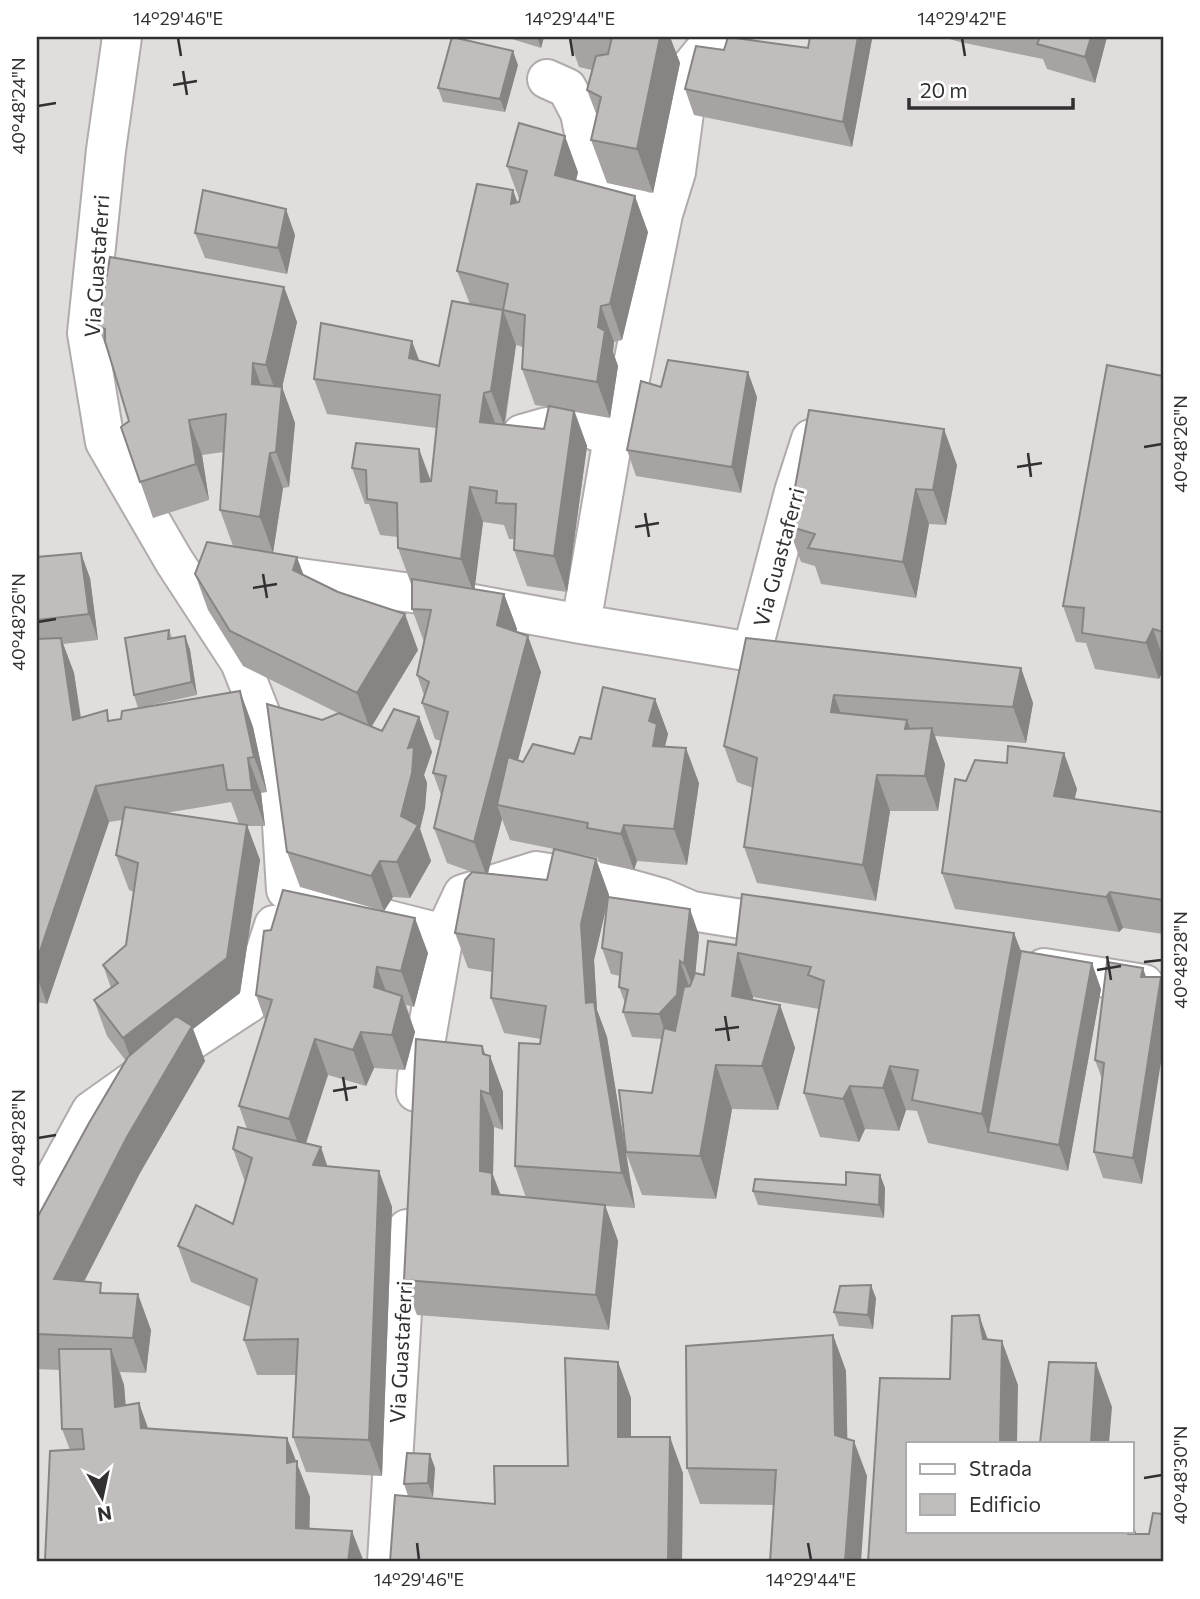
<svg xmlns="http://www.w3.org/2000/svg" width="1200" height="1599" font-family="Commissioner,sans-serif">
<rect width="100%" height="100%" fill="#e1dddc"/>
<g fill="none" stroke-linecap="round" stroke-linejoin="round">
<defs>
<path id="minor" d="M122,37L106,150L87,333L105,442L174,561L240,662L278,758L286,890L310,900L444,934L423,1056L417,1076L416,1092
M547,79L567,88L580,113L596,192L614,202L638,208
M522,434L547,427H586L613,438
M263,573L419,594L581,624L752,652L794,492L811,439
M581,624L613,438L625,404L663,214L676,172L690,68L712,41L722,37
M444,934L463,894L536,871L605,882L662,898L692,911L791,927
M1044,968L1144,984
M37,1210L91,1111L174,1052L249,1003L274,925
M387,1562L407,1229"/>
</defs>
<use href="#minor" stroke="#b0acab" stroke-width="42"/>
<use href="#minor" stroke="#fff" stroke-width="38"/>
</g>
<path fill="#a6a3a2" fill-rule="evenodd" d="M506,37H544L541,48Z
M560,37H670L680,63L653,193L607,183L591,140L597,116L587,90L592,70L579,67L569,38Z
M810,37H871L872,39L852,147L694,115L685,89L724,50L808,48Z
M942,37H1107L1095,83L1047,69L1043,59L960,42Z
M518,65L505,112L443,102L438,88Z
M507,166L578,172L576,181L648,232L622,340L614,342L613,352L618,366L610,418L575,412L587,446L567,592L527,586L514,550V539H509L504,525L483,522L474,589L504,594L517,629L516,632L541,672L518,760L523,762L574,754L591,739L655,699L668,734L665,746L699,783L687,865L637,861L634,870L600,863L598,858L510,840L502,819L488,873L547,880L596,859L609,895L608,897L699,935L695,973L704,975L736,945L1014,933L1021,951L1101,989L1068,1171L928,1143L917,1111L906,1110L899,1131L865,1129L859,1142L820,1137L804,1093L819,1009L753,997V1000L780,1005L795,1048L778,1110L732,1109L716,1199L642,1195L626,1153L635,1208L605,1206L618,1241L609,1330L417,1315L404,1280L482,1046L485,1054L490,1056L503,1092V1130L494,1127L493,1175L501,1195L526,1198L515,1166L541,1039L504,1033L491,998L492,972L468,968L455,933L472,872L447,863L434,828L441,795L433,773L441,741L435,739L422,703L424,695L417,675L424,642L412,609L411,584L398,548V537L380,535L369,504H365L352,468L419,449L431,481L436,428L327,414L314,379L420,361L439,366L470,304L457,271L518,203L520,201ZM516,345L523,347L522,369L535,405L549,407L544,429L505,425ZM608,900L602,948L611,974L620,976L619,987L625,1003L623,1012L632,1037L662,1039L652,1093L625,1148L607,1037L597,1010L594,960Z
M195,233L295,235L287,274L205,258Z
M284,287L297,322L282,387L295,423L289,487L283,488L273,553L303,575L418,650L372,726L382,731L419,717L432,752L424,775L427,783L425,808L420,829L431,861L410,898L393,897L384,911L428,953L414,1007L406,1005L415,1032L405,1070L374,1068L366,1086L328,1075L306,1144L327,1166L379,1171L392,1207L382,1476L306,1472L293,1437L296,1375H257L244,1340L251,1307L191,1282L178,1246L233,1224L245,1182L233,1149L247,1129L239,1106L265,1020L256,995L380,910L300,887L287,852L322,720L338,713L243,666L208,610L195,574L233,546L220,510L224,452L202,455L209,500L153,518L121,427L129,421L110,358L98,326Z
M1163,376V670L1159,679L1095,669L1086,643L1076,642L1063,606Z
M661,387L757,397L741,493L636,476L627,450Z
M957,465L946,525L929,524L916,598L821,584L815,566L801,562L788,526Z
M37,557L90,578L98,640L63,644L74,673L81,717L111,721L121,719L138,708L134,695L169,630L172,638L185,636L190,650L197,695L148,706L240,691L253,727L267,792L261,793L265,826H247L260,860L240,993L193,1029L205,1061L140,1173L84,1282L104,1293L151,1330L146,1373L120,1372L124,1385L126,1406L148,1429L287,1438L310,1497L309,1529L364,1562H46L45,1560L70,1450L62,1429L60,1370L37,1369V1218L126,1061L107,1036L94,1000L111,988L103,965L126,945L134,892L129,890L116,855L122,820L109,822L47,1004L37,1002ZM231,802L239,824L165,813L202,807Z
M746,638L1021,668L1033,703L1026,743L935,736L945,764L938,811H890L876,901L757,883L744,847L753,788L737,782L724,746Z
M1077,789L1074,799L1163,812V934L1123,928L1119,932L955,909L942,873Z
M1146,977L1142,1184L1103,1178L1094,1152L1102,1079L1095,1060Z
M880,1175L885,1188L884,1218L758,1205L753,1191L846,1185Z
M876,1298L873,1329L839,1326L834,1312Z
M833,1335L846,1371L847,1439L867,1476L774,1505L700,1504L687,1468Z
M618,1362L631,1398V1437L683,1473L682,1562H390L408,1496L404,1484L435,1468L433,1497H416L495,1504L568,1466Z"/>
<path fill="#878484" d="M537,37H544L541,48Z
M660,37H670L680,63L653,193L637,149Z
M858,37H871L872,39L852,147L843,122Z
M1091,37H1107L1095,83L1085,57Z
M513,51L518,65L505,112L500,99Z
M565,136L578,172L568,211L555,175Z
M513,190L526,226L511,204Z
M635,196L648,232L622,340L610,304Z
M286,209L295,235L287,274L278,248Z
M284,287L297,322L279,401L266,365Z
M601,306L614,342L613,352L618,366L610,418L597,382L598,327Z
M503,310L516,345L504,426L491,391Z
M412,341L425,376L422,394L409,358Z
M253,363L266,399L252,384Z
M748,372L757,397L741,493L732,467Z
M282,387L295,423L289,487L276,452Z
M484,393L497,428L480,422Z
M574,411L587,446L567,592L554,556Z
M189,420L202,455L209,500L196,464Z
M944,429L957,465L946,525L933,490Z
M419,449L432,485L421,482Z
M270,453L283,488L273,553L260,517Z
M470,487L483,522L474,594L461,559Z
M916,489L929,524L916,598L903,562Z
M81,553L90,578L98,640L89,614Z
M297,557L310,592L293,570Z
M504,594L517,629L510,660L497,625Z
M405,614L418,650L370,729L357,693Z
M1153,629L1163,658V670L1159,679L1146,643Z
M185,636L190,650L197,695L192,682Z
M528,636L541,672L506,806L497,805L502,819L487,877L474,842Z
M61,638L74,673L86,755L73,720Z
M1021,668L1033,703L1026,743L1013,707Z
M240,691L253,727L267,792L254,757Z
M834,695L847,730L831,712Z
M655,699L668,734L665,746L670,759L653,746L649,721Z
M419,717L432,752L424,775L427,783L425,808L420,829L431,861L410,898L397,862L401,816L408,748Z
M907,720L920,756L905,729Z
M932,728L945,764L938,811L925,776Z
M686,748L699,783L687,865L674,829Z
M1064,753L1077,789L1067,832L1054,796Z
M248,758L261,793L265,826L252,790Z
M877,775L890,811L876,901L863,865Z
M96,786L109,822L47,1004L37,976V960Z
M247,825L260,860L240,993L193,1029L205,1061L140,1173L67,1314L54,1279L127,1137L136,1073L123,1038Z
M624,825L637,861L634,870L621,834Z
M596,859L609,895L594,960L597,1010L607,1037L635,1208L622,1173L586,1003L581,924Z
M380,861L393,897L384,911L371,876Z
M1110,892L1123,928L1119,932L1106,897Z
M690,909L699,935L694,989L684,964Z
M415,918L428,953L414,1007L401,971Z
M1014,933L1030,976L988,1132L982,1114Z
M738,953L753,997L747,1039L732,996Z
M680,961L689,986L686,1020L668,1040L659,1014Z
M1092,963L1101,989L1068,1171L1059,1145Z
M377,967L390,1002L374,987Z
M1143,968L1152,994L1141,977Z
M1161,977L1163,983V1049L1142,1184L1133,1158Z
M402,996L415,1032L405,1070L392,1035Z
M780,1005L795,1048L778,1110L762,1066Z
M361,1032L374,1068L366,1086L353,1050Z
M315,1039L328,1075L302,1154L289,1119Z
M482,1046L490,1067V1056L503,1092V1130L490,1094Z
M716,1065L732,1109L716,1199L700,1156Z
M890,1066L906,1110L899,1131L883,1088Z
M850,1086L865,1129L859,1142L843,1099Z
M481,1091L494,1127L493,1175L505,1209V1230L480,1171Z
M321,1147L333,1183L313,1165Z
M379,1171L392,1207L382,1476L369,1440Z
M880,1175L885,1188L884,1218L879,1205Z
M605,1205L618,1241L609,1330L596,1295Z
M871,1285L876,1298L873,1329L868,1315Z
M138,1294L151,1330L146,1373L133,1338Z
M979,1315L995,1359L983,1339Z
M833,1335L846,1371L848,1471L835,1435Z
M1002,1341L1018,1385L1017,1443H1000Z
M111,1349L124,1385L128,1443L115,1407Z
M618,1362L631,1398V1473L618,1437Z
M1096,1363L1112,1407L1109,1443H1091Z
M139,1403L152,1439L141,1428Z
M670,1437L683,1473L682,1562H668Z
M287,1438L310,1497L309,1562L296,1528L287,1463Z
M854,1441L867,1476L861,1562H845Z
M430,1454L435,1468L433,1497L428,1483Z
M1132,1521L1144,1556L1128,1534V1531H1132Z
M352,1531L364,1562H348Z"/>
<path fill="#c1bdbc" stroke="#878484" stroke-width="2" d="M452,37L513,51L500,99L438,88Z
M612,37H660L637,149L591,140L601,97L587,90L596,56L608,54Z
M728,37L808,48L810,37H858L843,122L685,89L696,46L724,50Z
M1040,37H1091L1085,57L1037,44Z
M519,123L565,136L555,175L635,196L610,304L601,306L598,327L605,331L597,382L522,369L525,315L503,310L491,391L484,393L480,422L544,429L549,406L574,411L554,556L514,550L516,504L496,503L497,491L470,487L461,559L398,548L397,503L367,499L366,470L352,468L356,443L419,449L421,482L431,481L440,395L314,379L321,323L412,341L409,358L439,366L452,301L503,310L508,284L457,271L477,184L513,190L511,204L519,202L527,171L507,166Z
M203,190L286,209L278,248L195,233Z
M110,257L284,287L266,365L253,363L252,384L282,387L276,452L270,453L260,517L220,510L226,414L189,420L196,464L140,482L121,427L129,421L105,341V329L98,326Z
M668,360L748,372L732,467L627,450L641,381L661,387Z
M1107,365L1163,376V632L1153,629L1146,643L1082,633L1084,608L1063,606Z
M809,410L944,429L933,490L916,489L903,562L808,548L815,534L788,526Z
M207,542L297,557L293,570L338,592L405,614L357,693L230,631L195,574Z
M81,553L89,614L37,620V557Z
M412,579L504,594L497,625L528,636L474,842L434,828L446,776L433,773L448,712L422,703L429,682L417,675L431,610L412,609Z
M169,630L168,639L185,636L192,682L134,695L125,638Z
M61,638L73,720L107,710L108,721L121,719L122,711L240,691L254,757L248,758L252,790H227L223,765L96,786L37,960V639Z
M746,638L1021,668L1013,707L834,695L831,712L907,720L905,729L932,728L925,776L877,775L863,865L744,847L757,758L724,746Z
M603,687L655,699L649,721L657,724L653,746L686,748L674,829L624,825L621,834L587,828L588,823L497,805L508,757L523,762L533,744L574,754L580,737L591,739Z
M267,704L322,720L339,713L382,731L394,709L419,717L408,748L414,747L412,773L401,816L418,825L397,862L380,861L371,876L287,852Z
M1008,746L1064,753L1054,796L1163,812V900L1110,892L1106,897L942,873L955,779L966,781L975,760L1007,763Z
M125,807L247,825L227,958L123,1038L94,1000L118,983L103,965L126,945L138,863L116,855Z
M554,849L596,859L581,924L586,1003L594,1002L622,1173L515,1166L519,1043L540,1044L546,1006L491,998L494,939L455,933L465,880L472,872L547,880Z
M283,890L415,918L401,971L377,967L374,987L402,996L392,1035L361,1032L353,1050L315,1039L289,1119L239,1106L272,1000L256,995L264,931L271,930Z
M742,894L1014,933L982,1114L912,1100L918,1070L890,1066L883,1088L850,1086L843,1099L804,1093L824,981L808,975L811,967L738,953L732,996L780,1005L762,1066L716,1065L700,1156L626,1152L619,1090L652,1093L664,1028L675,1031L684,987L690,986L695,973L704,975L708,941L736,945Z
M608,897L690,909L684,964L680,961L677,995L659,1014L623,1012L628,990L619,987L622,953L602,948Z
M1021,951L1092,963L1059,1145L988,1132Z
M1107,962L1143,968L1141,977H1161L1133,1158L1094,1152L1104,1063L1095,1060Z
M176,1016L192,1026L127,1137L54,1279L101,1283L100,1293L138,1294L133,1338L37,1334V1218L89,1123L128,1057Z
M416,1039L482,1046L483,1054L490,1056V1094L481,1091L480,1171L492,1173V1194L605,1205L596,1295L404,1280Z
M238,1127L321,1147L313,1165L379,1171L369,1440L293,1437L298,1339L244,1340L257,1279L178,1246L196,1205L233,1224L252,1158L233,1149Z
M846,1172L880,1175L879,1205L753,1191L755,1179L846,1185Z
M871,1285L868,1315L834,1312L840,1286Z
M979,1315L983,1339L1002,1341L1000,1443H908V1531H1128V1534H1149L1153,1513L1163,1514V1562H868L880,1378L950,1379L952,1316Z
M833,1335L835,1435L854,1441L845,1562H770L776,1470L687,1468L686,1346Z
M59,1349H111L115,1407L139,1403L141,1428L287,1438V1463L297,1461L296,1528L352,1531L348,1562H77L45,1560L50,1451L84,1449L82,1429H62Z
M565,1358L618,1362V1437H670L668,1562H390L395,1495L495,1504L494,1466H568Z
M1049,1362L1096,1363L1091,1443H1040Z
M407,1453L430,1454L428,1483L404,1484Z"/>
<path fill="none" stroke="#323030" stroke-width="2.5" d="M178,38L181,56M570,38L573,56M962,38L965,56M183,71L187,95M173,85L197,81M38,106L56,103M1144,447L1162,444M1028,453L1031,477M1017,467L1042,463M645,513L649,537M635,527L659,523M263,574L267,598M253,588L277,584M38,622L56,619M1107,956L1111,980M1144,962L1162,960M1097,970L1121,966M725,1016L729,1041M715,1030L739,1027M343,1077L347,1101M333,1091L357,1087M38,1138L56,1135M1144,1478L1162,1475M417,1543L419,1560M808,1543L811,1560"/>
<g text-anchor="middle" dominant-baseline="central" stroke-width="6" stroke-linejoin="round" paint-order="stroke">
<g font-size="21" fill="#323030" stroke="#fff">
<text transform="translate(96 266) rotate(-86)">Via Guastaferri</text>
<text transform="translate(778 557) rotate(-75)">Via Guastaferri</text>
<text transform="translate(400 1352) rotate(-87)">Via Guastaferri</text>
</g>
</g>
<rect width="1200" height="1599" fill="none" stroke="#ffffff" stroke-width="77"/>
<rect x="906" y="1442" width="228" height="91" fill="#ffffff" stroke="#adacac" stroke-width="2"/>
<rect x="920" y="1464" width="35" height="10" fill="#ffffff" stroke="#adacac" stroke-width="2"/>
<text x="969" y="1476" font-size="21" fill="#323030">Strada</text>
<rect x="920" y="1494" width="35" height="21" fill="#c1bdbc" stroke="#adacac" stroke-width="2"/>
<text x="969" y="1512" font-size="21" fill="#323030">Edificio</text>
<g transform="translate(102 1497) rotate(171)" stroke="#ffffff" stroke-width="5" paint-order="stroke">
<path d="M0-5L12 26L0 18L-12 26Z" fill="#323030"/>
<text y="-10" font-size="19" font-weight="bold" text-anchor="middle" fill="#323030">N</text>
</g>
<path d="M909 98v10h164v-10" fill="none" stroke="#323030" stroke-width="3.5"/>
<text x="920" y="98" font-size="21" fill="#323030" stroke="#ffffff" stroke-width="5" paint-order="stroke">20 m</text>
<rect x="38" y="38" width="1124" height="1522" fill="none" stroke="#323030" stroke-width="2.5"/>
<g font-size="18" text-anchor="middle" fill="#323030">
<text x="178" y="25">14°29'46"E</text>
<text x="570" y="25">14°29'44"E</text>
<text x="962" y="25">14°29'42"E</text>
<text transform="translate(19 106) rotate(-90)" y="6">40°48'24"N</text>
<text transform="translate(1181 444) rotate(-90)" y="6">40°48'26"N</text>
<text transform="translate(19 622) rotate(-90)" y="6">40°48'26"N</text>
<text transform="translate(1181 960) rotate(-90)" y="6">40°48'28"N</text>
<text transform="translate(19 1138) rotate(-90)" y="6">40°48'28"N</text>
<text transform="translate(1181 1475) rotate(-90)" y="6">40°48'30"N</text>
<text x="419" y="1586">14°29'46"E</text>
<text x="811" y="1586">14°29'44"E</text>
</g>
</svg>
